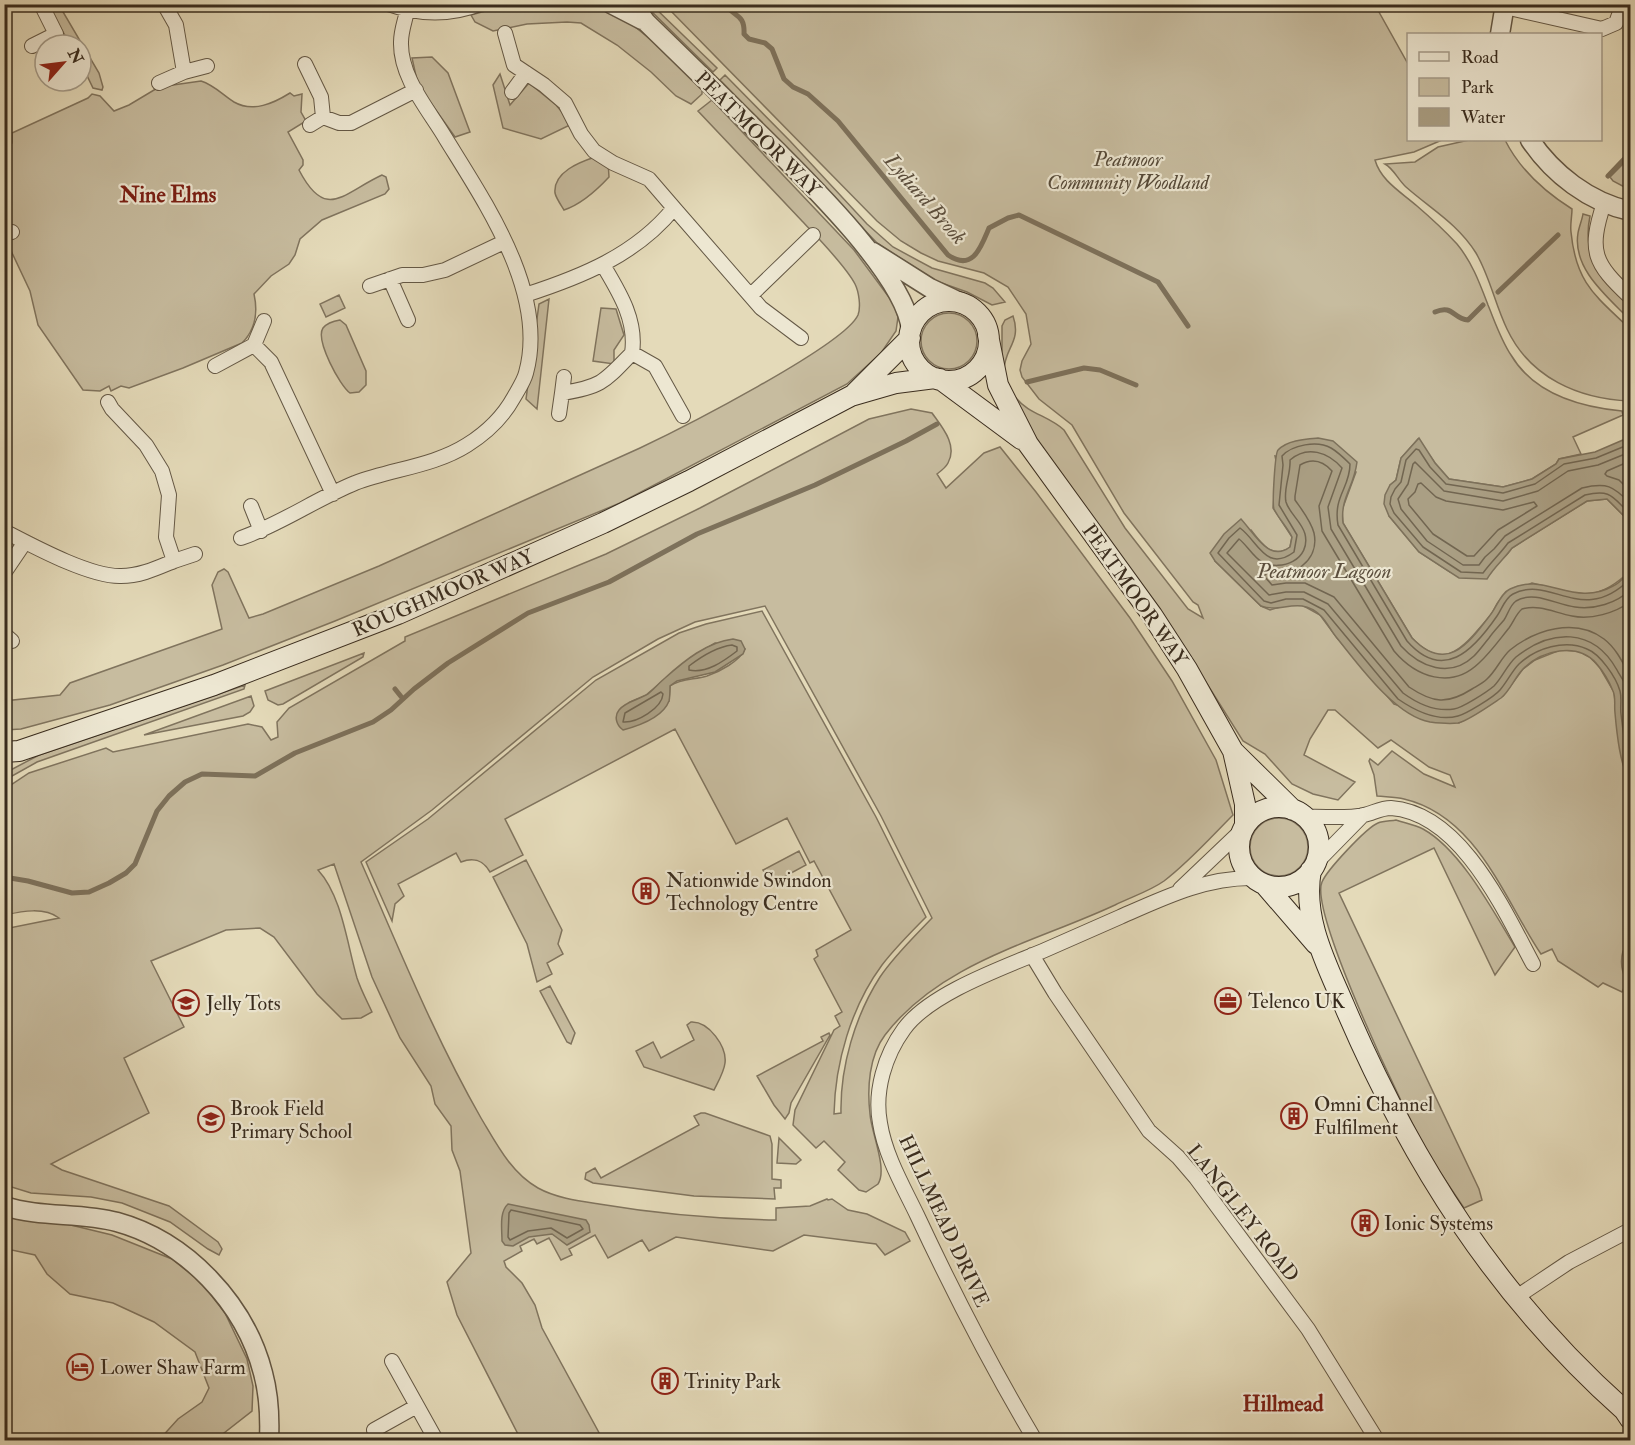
<svg xmlns="http://www.w3.org/2000/svg" width="1635" height="1445" font-family="'IM FELL Double Pica',serif">
<rect width="100%" height="100%" fill="#e4dab9"/>
<filter id="stains"><feTurbulence type="fractalNoise" baseFrequency=".00333" numOctaves="4"/><feColorMatrix values="0 0 0 0 .2 0 0 0 0 .09 0 0 0 0 .02 0 0 0 .5 -.17"/></filter>
<radialGradient id="worn" r=".72"><stop offset=".6" stop-color="#630" stop-opacity="0"/><stop offset="1" stop-color="#630" stop-opacity=".3"/></radialGradient>
<path fill="#c7bc9f" stroke="#80745e" stroke-width="1.5" fill-rule="evenodd" d="M46,5H59L99,73L103,87L102,90L93,88L81,63V45H71Z
M507,5H592L619,14L655,43L702,90V94L691,104L676,96L651,72L617,45L581,23L567,22L527,24L493,31L475,22L471,15Z
M645,5H652L717,68L713,72Z
M665,5H1375L1408,64V140H1442L1414,152L1375,160C1381,181 1401,192 1417,206C1431,218 1445,231 1457,244C1472,262 1480,284 1488,305C1495,322 1501,340 1511,355C1534,394 1580,407 1622,411L1623,415L1573,437L1581,454L1559,459L1556,464L1532,479L1503,487L1449,479L1435,463L1418,439L1401,458L1396,480L1390,485L1389,516L1419,552L1450,572C1478,568 1495,572 1512,548L1587,501L1607,499L1630,522V571C1594,606 1576,593 1532,583C1522,588 1508,593 1499,601C1496,604 1495,609 1492,613C1488,619 1482,625 1477,631C1455,657 1438,665 1412,638L1343,523L1342,510L1356,472L1275,456L1277,465L1273,508L1292,537L1290,547C1272,560 1261,543 1251,530L1215,561L1261,606L1270,610L1286,605H1302L1320,615L1337,638L1394,704L1459,723L1503,696L1523,669L1535,660L1560,650L1579,651L1590,657L1600,668L1614,692L1619,741L1624,767L1630,784V861L1626,864L1630,869V946L1623,951C1620,962 1621,971 1627,981L1622,992L1603,983L1598,987L1558,961L1552,949L1541,954C1504,899 1477,816 1404,799C1396,797 1386,797 1377,796L1374,775L1369,761L1370,759L1378,765L1392,751L1424,774L1455,787L1450,775L1429,767L1391,740L1378,748L1335,710H1328L1310,739L1304,755L1355,782L1338,800L1313,794L1292,784L1265,754L1243,741L1163,614L1040,445L1012,400L1016,398C1029,414 1049,416 1064,430L1125,528L1188,609L1203,618L1198,605L1193,602L1124,513L1072,425L1039,399L1022,377L1020,370L1022,361L1031,344L1026,314L1008,287L984,273L938,261L921,253L901,241L877,221Z
M432,57L448,73L470,132L455,137L418,85L412,58Z
M500,74L510,105L529,83L556,105L572,124L541,139L503,128L493,85Z
M725,75L790,141L867,224L893,247L932,268L985,283L993,288L1005,302L992,305L967,292L936,281L878,244L720,80Z
M201,81C214,85 223,95 234,102C253,113 274,103 290,93L294,96L302,94L301,112L306,121L288,132L303,160V165L299,170C326,222 343,193 382,175L386,177L389,189L385,194L322,220L300,239L295,255L289,264L271,276L254,294C258,312 256,329 242,343L183,368L129,388L121,386L111,391L109,386L100,391L83,390L38,325L30,291L5,238V152L12,143V133L88,98L92,94L100,96L114,111L129,105L159,87Z
M712,100L854,250L894,304L898,317L896,331L881,353L847,384L620,503L335,621L223,665L110,705L21,729L5,730L4,701L60,695L70,683L222,629L212,585L218,572L224,569L228,572L249,618L263,614L379,566L640,448C678,430 844,346 858,315C861,307 859,292 855,284C845,265 817,237 802,221C767,184 733,148 698,111Z
M1469,140H1505C1519,168 1545,192 1572,209C1572,216 1570,225 1571,232C1576,284 1596,296 1630,329V401C1579,399 1530,378 1507,329C1495,304 1490,277 1476,253C1458,224 1431,209 1406,187C1398,180 1394,169 1385,164L1415,162L1438,147Z
M595,157L608,161L609,177C596,191 582,204 564,210C561,205 556,198 555,193C553,172 580,162 595,157Z
M1630,157V190L1613,181L1610,177Z
M1583,214L1590,216C1581,260 1604,275 1630,305V320C1608,297 1572,269 1578,233C1579,227 1582,220 1583,214Z
M339,295L345,308L326,317L320,304Z
M549,299L537,409L526,399L539,304Z
M601,308L616,309L624,335L614,350V364L593,361Z
M921 341a28 28 0 1 1 56 0a28 28 0 1 1-56 0Z
M1013,316C1022,342 1004,348 1004,371L999,362L1002,351V326L1005,320Z
M340,320L346,325L366,371V385L359,392L350,393C340,386 315,340 323,328C327,323 334,321 340,320Z
M911,409L932,413C942,427 958,445 948,463C946,467 941,471 937,474L946,488L984,453L1000,447L1036,492L1130,618L1172,681L1216,760L1233,815C1211,837 1189,862 1164,881C1150,891 1131,897 1115,905C1036,942 941,962 885,1035C869,1056 867,1088 870,1114C871,1132 888,1169 878,1184L866,1192L859,1190L838,1170L845,1162L824,1141L816,1148L793,1125L795,1110L834,1030L840,1026L835,1016L842,1012L814,959L818,956L816,950L851,930L814,861L810,863L787,818L736,844L675,729L505,819L523,855L490,872C483,860 474,857 461,862L456,853L398,884L404,896L395,904L392,921L366,862L428,819L596,680L679,633L706,624L762,611L876,817L926,917C910,933 895,948 882,965C851,1007 835,1063 834,1114L841,1113C840,1067 855,1016 880,977C894,956 914,937 932,918L881,816L765,606L695,622L658,639L593,677L432,810L361,862C399,948 434,1036 481,1118C496,1143 511,1173 538,1188C556,1198 579,1201 599,1204C658,1214 717,1219 776,1220V1208L810,1206L827,1199L828,1200L832,1199L848,1210L867,1214L905,1232L910,1241L885,1255L876,1244L804,1235L773,1251L676,1237L649,1251L642,1240L608,1258L595,1235L569,1249L572,1255L561,1260L549,1238L537,1244L534,1239L520,1246L522,1251L504,1261L506,1267L522,1283L535,1305L542,1328L603,1440H521L457,1315L447,1282L471,1253L460,1171L452,1150L451,1126L435,1104L431,1086L400,1038L372,977L334,864L318,870C342,896 347,944 357,978C361,990 367,1001 372,1012L361,1018L342,1019L317,994L274,937L260,928L226,930L151,961L184,1027L124,1058L149,1113L51,1164L62,1170L169,1206L218,1242L222,1249L219,1255L208,1249L170,1222L122,1203L91,1197L31,1193L5,1185L4,929L59,918C44,907 23,911 5,915V789L29,773L106,748L113,752L248,724L262,727L271,740L278,737L277,722L289,708L405,641V637L606,554L700,508L869,419ZM715,643L745,649C740,661 719,672 707,676C694,680 682,678 670,686L669,701L628,703L646,695L690,658Z
M364,653L363,657L283,704L278,705L268,700L265,691Z
M245,685L244,689L37,762L5,780V773L39,755Z
M251,696L254,706L250,712L243,716L144,735Z
M1250 847a29 29 0 1 1 58 0a29 29 0 1 1-58 0Z
M1396,820C1405,823 1415,825 1423,829C1461,850 1493,911 1515,947L1495,975L1434,848L1339,893L1479,1189L1482,1200L1464,1208C1451,1189 1438,1170 1427,1151C1406,1116 1309,912 1322,882C1327,870 1366,828 1378,823C1383,821 1391,821 1396,820Z
M799,851L806,865L771,884L763,870Z
M526,860L562,930L558,944L563,954L547,963L552,974L537,982L527,944L493,877Z
M550,986L575,1033L571,1044L567,1042L540,991Z
M691,1022C709,1021 727,1047 725,1063C724,1072 718,1082 714,1090L644,1067L636,1051L653,1042L661,1058L694,1040L687,1025Z
M829,1033L830,1035L791,1103L789,1113L785,1119L774,1105L757,1076L823,1041L821,1037Z
M701,1113H705L770,1136L772,1144V1179L781,1180V1188H774L775,1199L694,1196L593,1183L585,1179L586,1173L595,1168L601,1178L699,1125L694,1116Z
M779,1138L801,1160L796,1164L777,1163Z
M5,1209L112,1235L172,1259L202,1283L225,1313L247,1359L253,1386L252,1411L215,1440H159L178,1419L202,1402L209,1388L195,1352L154,1322L113,1303L70,1294L47,1274L35,1255L12,1250L7,1261L5,1278Z"/>
<path fill="#aa9f84" stroke="#7d715b" stroke-width="1.5" d="M1630,437V522L1607,499L1587,501L1512,548C1504,559 1494,567 1487,579L1459,578L1419,552L1389,516L1384,504L1385,495L1390,485L1396,480L1401,458L1419,438L1435,463L1449,479L1503,487L1532,479L1556,464L1559,459L1595,452Z
M1318,438L1333,441L1357,462C1354,487 1340,498 1343,523L1412,638C1447,674 1468,644 1491,614C1497,606 1501,593 1510,589C1544,571 1574,608 1613,586C1620,583 1625,576 1630,571V784C1620,763 1617,736 1615,713C1614,706 1616,697 1613,691C1609,681 1603,671 1596,663C1577,642 1542,650 1523,669C1515,677 1510,691 1501,698C1492,704 1468,721 1458,723C1450,724 1438,723 1430,722C1395,716 1358,664 1337,638C1331,631 1327,622 1321,616C1299,595 1281,614 1261,606L1215,561L1210,553L1224,534L1241,519C1254,533 1269,563 1290,547L1292,537C1287,527 1279,519 1274,509C1272,504 1275,453 1278,450C1287,440 1306,439 1318,438Z
M733,639L741,641L745,649L743,654L715,672L677,681L670,686C670,690 670,697 669,701C663,717 638,726 623,730C616,725 614,716 619,710C626,701 639,700 648,694C654,689 659,683 665,678C684,661 707,642 733,639Z
M508,1204L586,1220L589,1225L590,1232L567,1245L552,1234L529,1237L513,1246L505,1245L502,1241C502,1229 499,1212 508,1204Z"/>
<g fill="none" stroke-linecap="round" stroke-linejoin="round">
<path stroke="#726651" stroke-width="1.5" d="M1630,444L1596,458L1564,464L1535,484L1503,493L1446,484L1430,467L1419,450L1416,449L1406,460L1401,482L1395,489L1391,497L1390,504L1394,513L1423,547L1461,572L1483,573C1491,562 1500,554 1508,543L1585,495C1612,489 1612,497 1630,514
M1630,452L1598,465L1568,471L1538,491L1503,501L1444,491L1415,462L1413,464L1408,484L1398,499L1401,509L1427,541L1463,565H1479L1485,557L1494,549L1505,536L1582,488C1607,482 1613,486 1630,503
M1630,461L1607,471L1605,474L1607,476L1619,480L1630,491
M1421,483L1436,497L1446,501L1503,510L1534,502L1537,506L1498,530L1474,556H1467L1433,534L1409,505L1408,499L1415,492L1418,484Z
M1630,579C1582,627 1551,574 1513,594C1505,598 1502,609 1497,616C1473,651 1443,682 1407,641L1338,525C1333,496 1350,488 1350,464C1345,459 1338,452 1331,448C1317,440 1292,445 1282,456L1283,465L1279,505L1297,535L1294,552C1266,573 1258,541 1240,528L1229,538L1218,553L1264,601L1271,603L1286,599H1303L1324,610L1398,699C1414,710 1437,722 1458,716C1466,714 1494,697 1500,690C1507,682 1512,671 1519,664C1536,648 1565,639 1587,649C1600,654 1616,677 1620,691C1622,698 1620,707 1621,714C1623,732 1626,751 1630,768
M1630,590C1617,603 1594,610 1575,607C1557,605 1534,590 1516,601C1510,605 1508,614 1504,620C1499,626 1493,632 1489,638C1484,644 1479,651 1474,656C1450,679 1420,667 1401,646L1331,529L1328,507L1342,468C1328,452 1307,445 1290,460C1291,474 1283,489 1286,502C1289,513 1302,522 1305,534C1311,559 1282,572 1262,562C1253,557 1247,545 1239,539L1227,553L1269,595L1286,592H1304L1328,604L1403,693C1418,704 1435,712 1454,709C1462,708 1487,692 1494,686C1502,678 1507,665 1516,657C1551,629 1593,627 1617,670C1620,676 1626,683 1627,690C1629,702 1629,715 1630,727
M1630,602C1615,613 1591,620 1572,616C1555,613 1540,604 1522,609C1516,614 1514,621 1509,628C1500,639 1490,653 1479,663C1451,690 1416,677 1394,651L1322,531L1319,506L1332,471C1323,461 1312,458 1300,465L1295,496V500C1302,510 1311,521 1314,533C1320,561 1292,579 1267,573L1264,576L1272,585L1286,583H1305L1334,597L1409,687C1433,703 1447,705 1472,689C1477,686 1483,683 1487,679C1496,671 1501,658 1510,650C1535,630 1575,617 1604,639C1616,648 1623,663 1630,676
M732,645L737,647V651C724,661 706,674 689,670V666C702,656 716,647 732,645Z
M661,692L663,694C662,708 637,723 623,722L625,713Z
M511,1210L580,1225L583,1229L567,1238L551,1228L528,1231L510,1240L508,1237L509,1213Z"/>
<path stroke="#7d715b" stroke-width="5" d="M725,4C734,18 745,13 744,34L749,39L765,43L772,49L784,79L793,87L808,94L838,121L948,255C973,272 981,247 989,228L1008,218L1019,215L1158,282L1188,326
M1608,176L1630,153
M1498,292L1558,235
M1435,312C1453,304 1453,319 1468,320L1483,305
M1027,382L1084,368L1100,370L1136,385
M395,689L403,699
M4,877L28,881L72,893L89,892L109,883L126,873L135,864L157,811L169,796L185,782L202,774L255,776L295,753L373,722L391,710L414,689L448,663L528,613L609,582L697,534L815,485L906,441L937,424"/>
<defs>
<path id="minor" d="M164,4L176,25L184,72L207,66
M388,4C419,15 449,16 480,4
M1505,7L1602,29L1616,23L1623,4
M505,33L514,65L544,85L565,103L581,134L594,151L613,163L649,179L674,208C636,255 581,277 525,295
M32,46L56,34L41,4
M305,64L321,97L323,117
M159,83L184,72
M512,92L526,73
M310,125L323,117L339,123H351L416,90
M1604,203C1588,252 1594,263 1630,297
M674,208L761,308L801,338
M4,234L12,232
M603,265C619,292 637,320 632,353L655,366L683,416
M390,279L408,320
M370,286L402,275H423L445,270L504,242
M751,295L813,235
M264,321L254,345L271,362L333,494
M215,366L254,345
M562,393L564,377
M559,414L562,393C602,387 605,381 632,353
M251,506L261,531
M4,531C33,546 90,577 121,576C140,576 157,568 174,561L166,537L169,495L162,471L146,445L112,409L108,402
M241,538C281,524 316,499 355,483C392,469 434,466 467,445C486,433 503,417 514,397C518,390 524,381 526,373C548,294 486,204 446,139C429,110 400,78 401,42C401,31 405,21 407,11
M174,561L195,554
M4,573L25,542
M4,634L12,641
M1305,817C1324,816 1346,819 1364,815C1373,813 1381,808 1391,808C1461,813 1504,910 1533,964
M1315,864L1363,815
M1180,889L1242,830
M1032,955L1055,993L1149,1131L1178,1157L1196,1178L1308,1329L1377,1440
M1515,1298L1569,1262L1630,1230
M392,1361L436,1440
M374,1430L417,1406
M1035,1440C992,1368 953,1292 917,1215C903,1186 885,1155 880,1123C874,1091 885,1055 904,1029C930,993 1005,967 1045,950C1070,939 1095,928 1120,917C1163,898 1206,877 1254,878"/>
<path id="tertiary" d="M611,4L642,20
M633,4L646,22C681,56 716,90 750,124C793,167 905,272 911,330
M1500,34L1505,4
M1530,140C1553,174 1589,202 1630,211
M873,252L930,288L964,304
M4,1206C41,1218 80,1212 117,1222C186,1241 245,1303 263,1373C269,1395 270,1418 269,1440"/>
<path id="secondary" d="M909 341a40 40 0 1 1 80 0a40 40 0 1 1-80 0Z
M988,335L998,385L1028,444L1152,615L1187,669L1233,751L1245,804V826
M940,379L1021,439
M855,393L910,338
M1233,751L1293,810
M4,752L19,751L214,685L398,614L603,523L689,481L851,396L896,383L935,378
M1239 847a40 40 0 1 1 80 0a40 40 0 1 1-80 0Z
M1311,870C1302,918 1326,963 1344,1005C1411,1162 1496,1296 1624,1410L1630,1419
M1265,885L1316,944"/>
</defs>
<use href="#minor" stroke="#645845" stroke-width="16"/>
<use href="#tertiary" stroke="#645845" stroke-width="21"/>
<use href="#secondary" stroke="#392c1e" stroke-width="22"/>
<use href="#minor" stroke="#ede7d2" stroke-width="14"/>
<use href="#tertiary" stroke="#ede7d2" stroke-width="18"/>
<use href="#secondary" stroke="#ede7d2" stroke-width="20"/>
</g>
<defs>
<symbol id="building-ring" viewBox="-11 -11 22 22"><circle r="9.5" fill="#ede7d2" stroke="#8f2418" stroke-width="1.5"/><path d="M-4-6H4V6H1V3H-1V6H-4ZM-2.5-4.3h1.7v1.8h-1.7ZM.8-4.3h1.7v1.8H.8ZM-2.5-1h1.7V.8h-1.7ZM.8-1h1.7V.8H.8Z" fill="#8f2418"/></symbol>
<symbol id="office-ring" viewBox="-11 -11 22 22"><circle r="9.5" fill="#ede7d2" stroke="#8f2418" stroke-width="1.5"/><path d="M-6-3h4V-5.5h4V-3h4V5H-6ZM-1-4.5V-3h2v-1.5ZM-6 0V1H6V0Z" fill="#8f2418"/></symbol>
<symbol id="school-ring" viewBox="-11 -11 22 22"><circle r="9.5" fill="#ede7d2" stroke="#8f2418" stroke-width="1.5"/><path d="M0-5L7-2L0 1L-7-2ZM-4 1L0 2.5L4 1V4Q0 6-4 4Z" fill="#8f2418"/></symbol>
<symbol id="hotel-ring" viewBox="-11 -11 22 22"><circle r="9.5" fill="#ede7d2" stroke="#8f2418" stroke-width="1.5"/><path d="M-6-4.5h1.5V1H6V5H4.5V3h-9V5H-6ZM-4 0a1.8 1.8 0 1 1 3.6 0ZM.5 0V-2.5h3Q6-2.5 6 0Z" fill="#8f2418"/></symbol>
</defs>
<g fill-rule="evenodd">
<use href="#building-ring" x="631" y="876" width="30" height="30"/>
<use href="#office-ring" x="1213" y="986" width="30" height="30"/>
<use href="#school-ring" x="171" y="988" width="30" height="30"/>
<use href="#building-ring" x="1279" y="1101" width="30" height="30"/>
<use href="#school-ring" x="196" y="1104" width="30" height="30"/>
<use href="#building-ring" x="1350" y="1208" width="30" height="30"/>
<use href="#hotel-ring" x="65" y="1352" width="30" height="30"/>
<use href="#building-ring" x="650" y="1366" width="30" height="30"/>
</g>
<g text-anchor="middle" dominant-baseline="central" stroke-width="4.5" stroke-linejoin="round" paint-order="stroke">
<g font-size="20" fill="#392c1e" stroke="#ede7d2">
<text transform="translate(758 134) rotate(45)">PEATMOOR WAY</text>
<text transform="translate(443 593) rotate(-23)">ROUGHMOOR WAY</text>
<text transform="translate(1135 595) rotate(55)">PEATMOOR WAY</text>
<text transform="translate(1243 1213) rotate(52)">LANGLEY ROAD</text>
<text transform="translate(944 1221) rotate(65)">HILLMEAD DRIVE</text>
</g>
<g font-size="20" font-style="italic" fill="#554938" stroke="#ede7d2">
<text x="1128" y="159">Peatmoor<tspan x="1128" dy="23">Community Woodland</tspan></text>
</g>
<g font-size="20" fill="#392c1e" stroke="#ede7d2" text-anchor="start">
<text x="666" y="880">Nationwide Swindon<tspan x="666" dy="23">Technology Centre</tspan></text>
<text x="1248" y="1001">Telenco UK</text>
<text x="206" y="1003">Jelly Tots</text>
<text x="1314" y="1104">Omni Channel<tspan x="1314" dy="23">Fulfilment</tspan></text>
<text x="230" y="1108">Brook Field<tspan x="230" dy="23">Primary School</tspan></text>
<text x="1384" y="1223">Ionic Systems</text>
<text x="100" y="1367">Lower Shaw Farm</text>
<text x="684" y="1381">Trinity Park</text>
</g>
<g font-size="21" font-style="italic" fill="#5b4e3d" stroke="#ede7d2">
<text transform="translate(925 199) rotate(49)">Lydiard Brook</text>
<text x="1324" y="571">Peatmoor Lagoon</text>
</g>
<g font-size="22" font-weight="bold" fill="#7a1f14" stroke="#ede7d2">
<text x="168" y="195">Nine Elms</text>
<text x="1283" y="1404">Hillmead</text>
</g>
</g>
<rect width="1635" height="1445" fill="none" stroke="#e4dab9" stroke-width="24"/>
<rect x="6" y="6" width="1623" height="1433" fill="none" stroke="#392c1e" stroke-width="3"/>
<rect x="12" y="12" width="1611" height="1421" fill="none" stroke="#392c1e" stroke-width="1.5"/>
<rect x="1407" y="33" width="195" height="108" fill="#ede7d2" stroke="#a59c8a" stroke-width="1.5"/>
<rect x="1419" y="52" width="30" height="9" fill="#ede7d2" stroke="#a59c8a" stroke-width="1.5"/>
<text x="1461" y="63" font-size="18" fill="#392c1e">Road</text>
<rect x="1419" y="78" width="30" height="18" fill="#c7bc9f" stroke="#a59c8a" stroke-width="1.5"/>
<text x="1461" y="93" font-size="18" fill="#392c1e">Park</text>
<rect x="1419" y="108" width="30" height="18" fill="#aa9f84" stroke="#a59c8a" stroke-width="1.5"/>
<text x="1461" y="123" font-size="18" fill="#392c1e">Water</text>
<g transform="translate(63 63) rotate(62)"><circle r="28" fill="#ede7d2" stroke="#a59c8a" stroke-width="1.5"/>
<path d="M0-4.5L10 22L0 15L-10 22Z" fill="#8f2418"/>
<text y="-9" font-size="16" font-weight="bold" text-anchor="middle" fill="#392c1e">N</text>
</g>
<rect width="100%" height="100%" filter="url(#stains)"/>
<rect width="100%" height="100%" fill="url(#worn)"/>
</svg>
